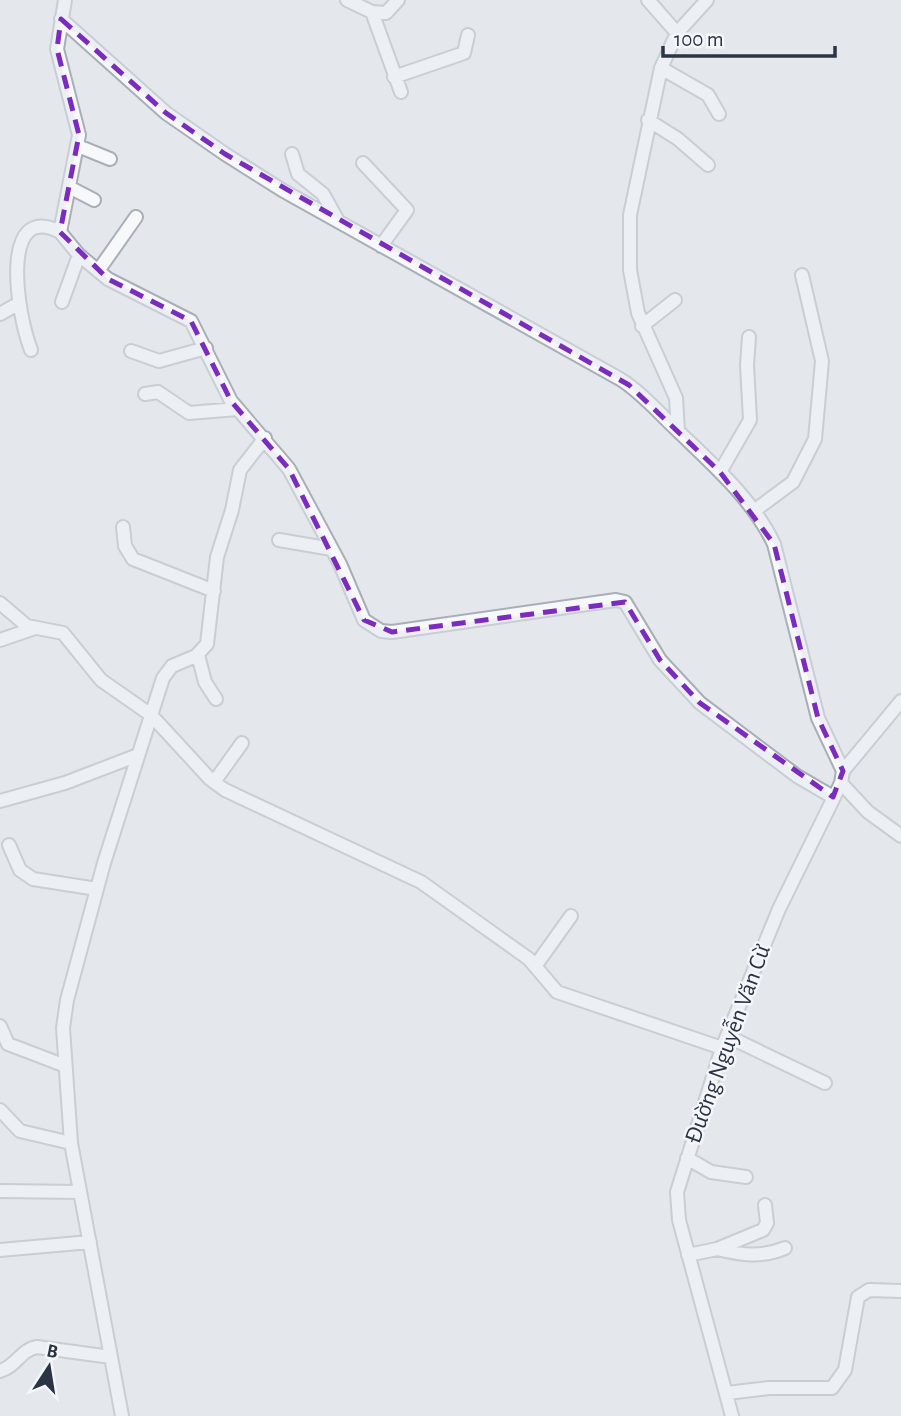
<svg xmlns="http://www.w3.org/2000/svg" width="901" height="1416" font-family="'Alegreya Sans',sans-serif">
<rect width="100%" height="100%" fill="#e4e7ec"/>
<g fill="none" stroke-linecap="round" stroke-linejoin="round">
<defs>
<path id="minor" d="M65,0L57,49L79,135L60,232L79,255L108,279L191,321L231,401L289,469L340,564L364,620L381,631L392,632L616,600L625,602L660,660L700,703L797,776L833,797
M347,0L372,12L401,92
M648,0L677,33
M372,12L386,13L398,0
M61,19L166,113L225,154L282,190L620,379C641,392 658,412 676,429C712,464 752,498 774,544L818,718L843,771
M661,68L708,95L719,114
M394,77L464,53L468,35
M648,120L678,139L708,165
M78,146L110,159
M292,154L298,174L323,194L338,221
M363,163L407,210L381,246
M69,187L94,200
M98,271L136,217
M62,302L79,255
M0,314L14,306
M642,326L675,300
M31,350C16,311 0,201 60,232
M131,351L159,361L206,348
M145,394L158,392L189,413L237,409
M678,431L676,398L638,313L630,270V215L661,68L677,33L707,0
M720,472L750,420L747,365L749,337
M754,511L793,482L815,439L822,361L802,275
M123,527L125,546L133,559L214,591
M279,540L332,549
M0,603L27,626L63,633L101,680L151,715L210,779L225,790L421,882L529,959L557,992L722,1048
M0,640L35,628
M198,655L205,682L216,699
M214,782L242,743
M841,783L868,812L901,836
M0,801L65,783L138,755
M9,845L20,870L33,879L97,889
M536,965L571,916
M0,1026L8,1044L63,1065
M727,1036L825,1083
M0,1110L20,1131L71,1143
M687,1158L711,1172L746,1177
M0,1191L80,1192
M717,1249C742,1255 761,1258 785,1248
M0,1250L90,1242
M688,1255L717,1249L763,1230L767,1223L765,1205
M0,1371C17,1366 20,1350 37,1347L111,1357
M727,1393L769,1388H832L845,1370L858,1297L869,1290L901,1291
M122,1416L71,1143L63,1028L67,1000L104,863L163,678L172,666L196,656L207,644L217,557L232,510L240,470L265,438
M732,1416L679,1220L677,1192L722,1048L779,909L841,783L843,771L901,701"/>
</defs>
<use href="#minor" stroke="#a9aeb7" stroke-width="16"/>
<use href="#minor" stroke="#f7f8fa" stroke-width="12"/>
</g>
<path d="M0 0H901V1416H0ZM61,19L166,113L225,154L629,385L720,472L774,544L818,718L843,771L833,797L700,703L660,660L625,602L392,632L364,620L289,469L231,401L191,321L108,279L60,232L79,135L57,49Z" fill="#e4e7ec" fill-opacity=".55" fill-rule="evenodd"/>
<path fill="none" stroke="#7b2cbf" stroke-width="5" stroke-dasharray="14 9" stroke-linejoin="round" d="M61,19L166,113L225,154L629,385L720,472L774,544L818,718L843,771L833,797L700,703L660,660L625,602L392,632L364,620L289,469L231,401L191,321L108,279L60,232L79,135L57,49Z"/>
<g text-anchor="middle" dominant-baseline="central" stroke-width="5" stroke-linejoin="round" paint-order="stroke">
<g font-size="24" fill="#2b3445" stroke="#f4f6f9">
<text transform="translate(728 1044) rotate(-70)">Đường Nguyễn Văn Cừ</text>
</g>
</g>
<g transform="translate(49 1367) rotate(12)" stroke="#f4f6f9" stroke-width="5" paint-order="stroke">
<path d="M0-5L12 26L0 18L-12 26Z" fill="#2b3445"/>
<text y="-10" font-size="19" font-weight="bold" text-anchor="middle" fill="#2b3445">B</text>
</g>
<path d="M663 46v10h172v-10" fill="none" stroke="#2b3445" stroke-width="3.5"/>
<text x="674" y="46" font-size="21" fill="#2b3445" stroke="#f4f6f9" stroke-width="5" paint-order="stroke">100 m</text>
</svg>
